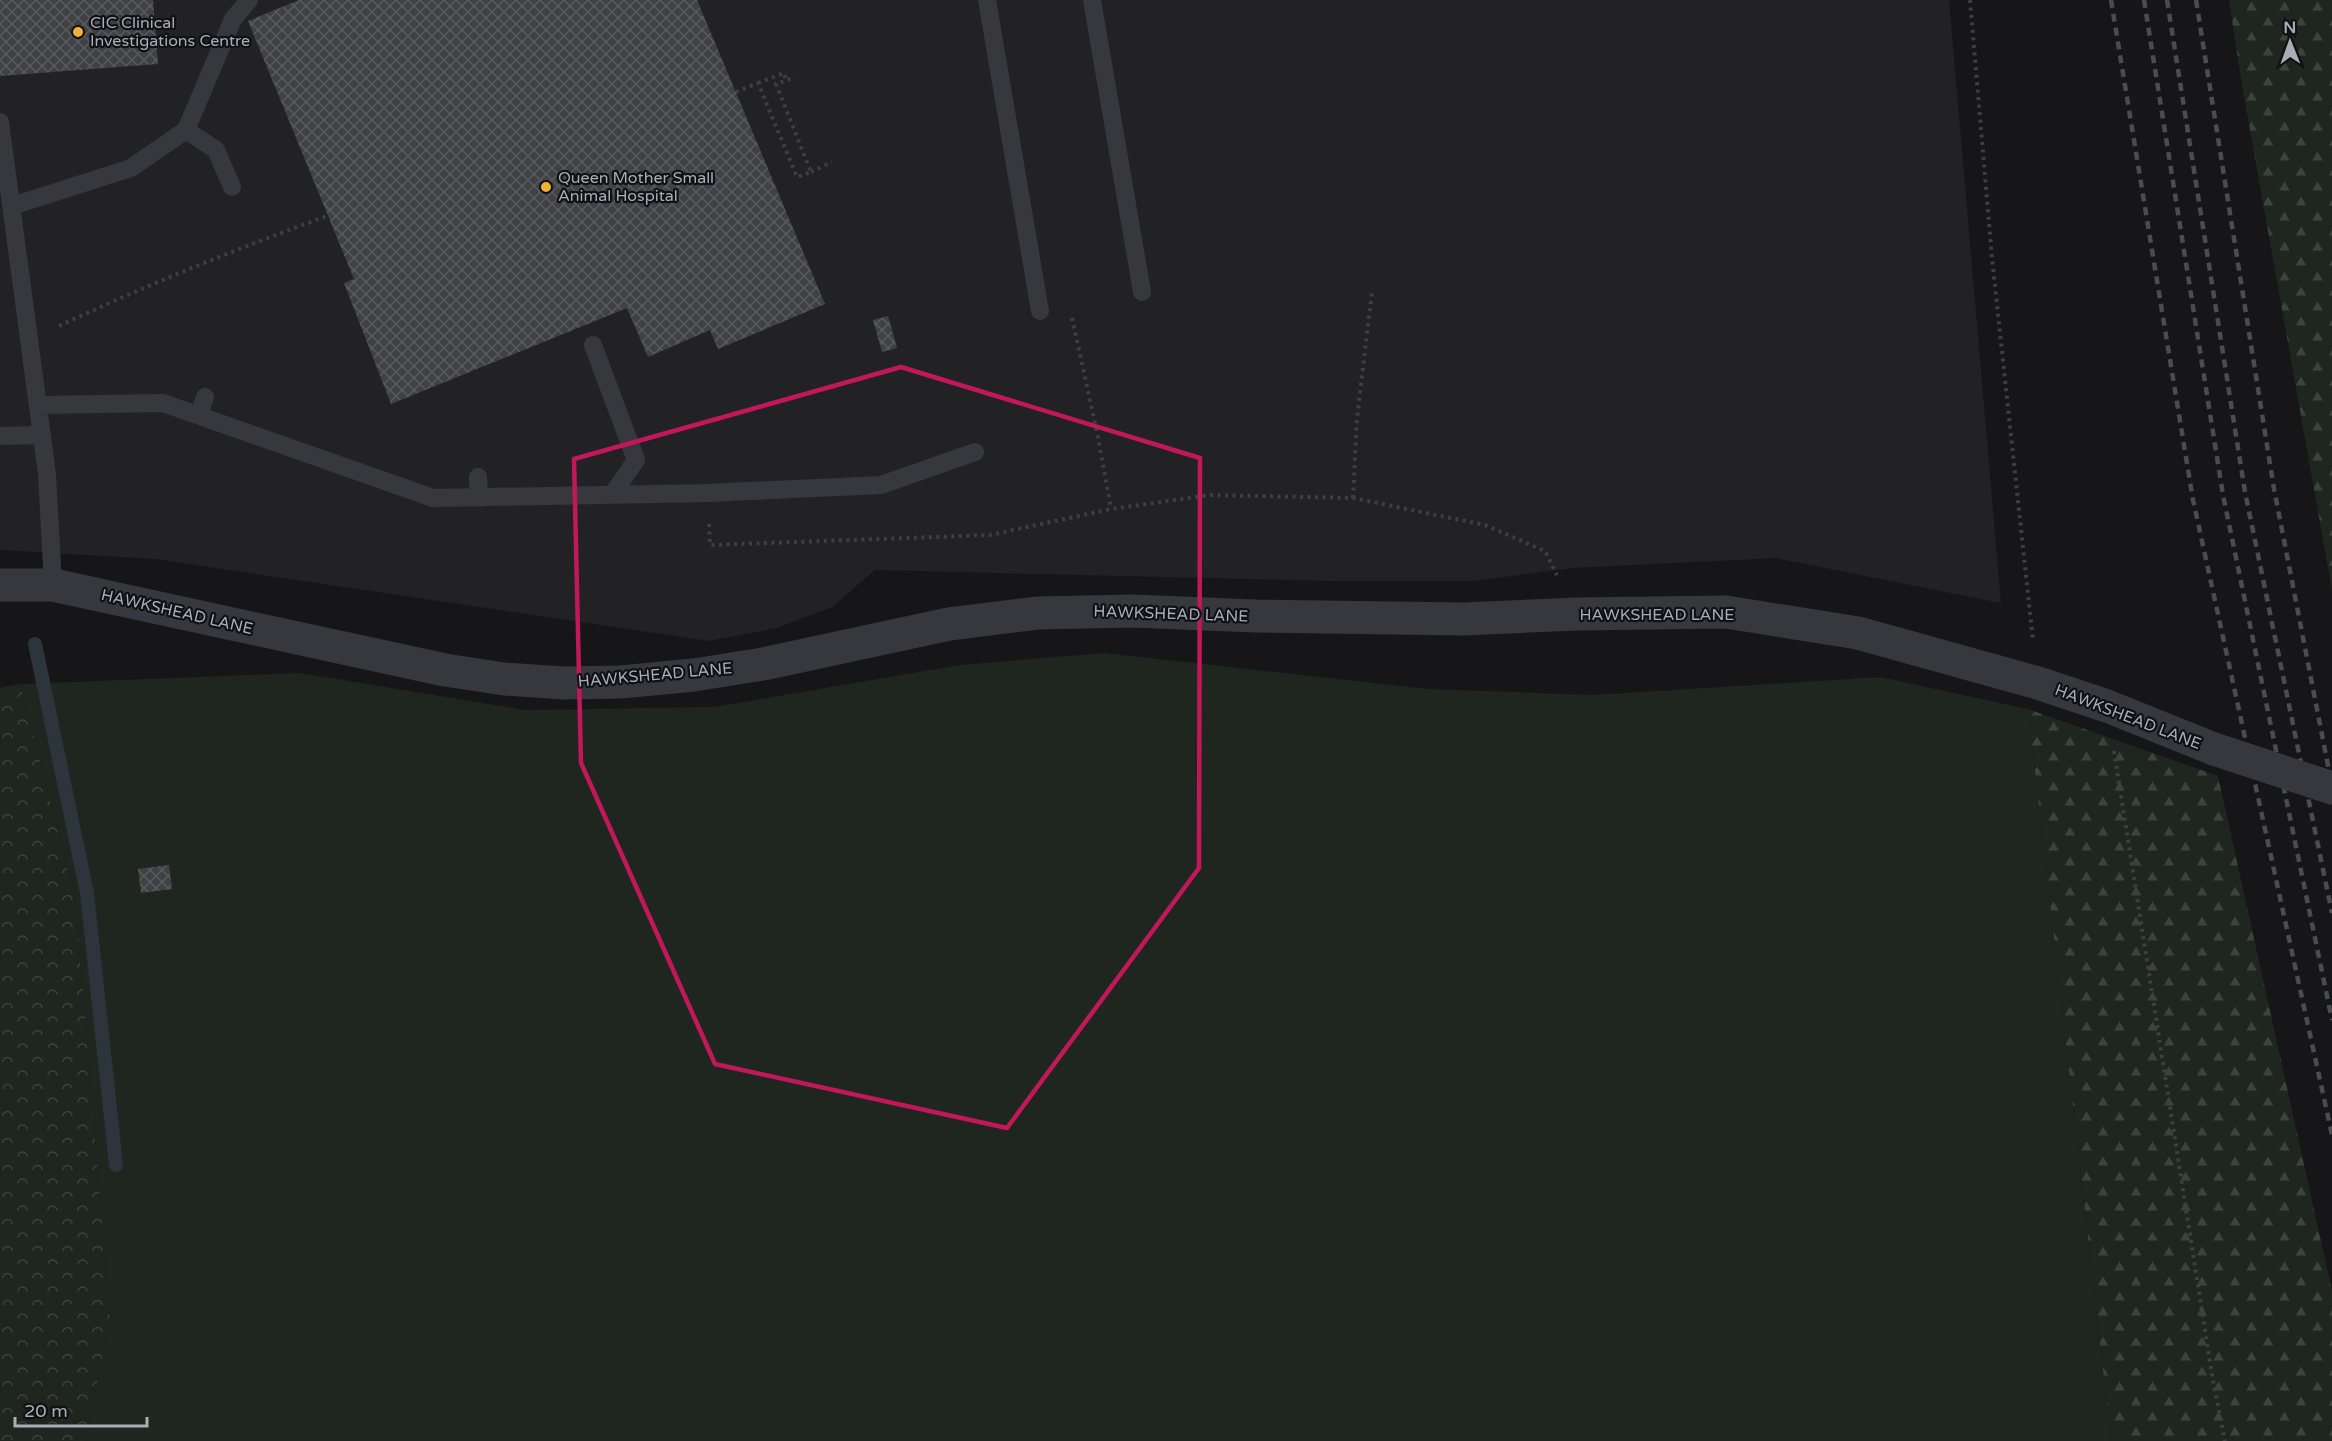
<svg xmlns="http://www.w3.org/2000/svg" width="2332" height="1441" font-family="'Varela Round',sans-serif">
<defs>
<pattern id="forest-firs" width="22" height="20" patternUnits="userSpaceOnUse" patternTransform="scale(1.5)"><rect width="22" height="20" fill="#1e261f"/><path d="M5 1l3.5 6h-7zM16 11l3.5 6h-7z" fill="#3c433d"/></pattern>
<pattern id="park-crowns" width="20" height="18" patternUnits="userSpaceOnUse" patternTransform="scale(1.5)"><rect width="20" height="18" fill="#1e261f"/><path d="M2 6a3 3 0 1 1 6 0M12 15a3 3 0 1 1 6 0" fill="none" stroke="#3c433d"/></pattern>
<pattern id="building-cross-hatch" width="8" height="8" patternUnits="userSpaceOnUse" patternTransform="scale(1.5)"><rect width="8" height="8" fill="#404145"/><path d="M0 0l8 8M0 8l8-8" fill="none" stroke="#595a5e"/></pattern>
</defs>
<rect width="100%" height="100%" fill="#161618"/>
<path fill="#222225" d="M0,0H1949L2001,603L1776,558L1572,568L1474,581H1331L875,570L832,607L777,628L709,641L155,559L0,550Z"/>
<path fill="#1e261f" d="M1104,653L1428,689L1592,695L1880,677L2028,709L2111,1441H86L110,1318L75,897L20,684L300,673L526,710L714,707L960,665Z"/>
<path fill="url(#forest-firs)" d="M2229,0H2332V590L2242,85Z
M2028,709L2218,776L2332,1291V1441H2111Z"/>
<path fill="url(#park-crowns)" d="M20,684L75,897L110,1318L86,1441H0V688Z"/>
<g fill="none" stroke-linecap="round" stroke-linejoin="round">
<path stroke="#2c353c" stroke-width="14" d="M35,644L87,893L116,1165"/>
</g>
<path fill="url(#building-cross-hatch)" d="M0,0H153L158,64L0,76Z
M299,0H697L825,304L718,349L710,330L648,357L627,308L391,404L344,283L354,279L248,21Z
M888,316L897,348L882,352L873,320Z
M169,865L172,889L141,893L138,869Z"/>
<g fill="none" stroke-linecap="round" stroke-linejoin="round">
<path stroke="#3d3f44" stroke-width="4" stroke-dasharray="3 4.5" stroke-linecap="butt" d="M1970,0L1992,258L2033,641
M758,83L784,73L786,80
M736,92L758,83L797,177L811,172L776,84L795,77
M811,172L832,162
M1072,318L1097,432L1111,509
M59,326C147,285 236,249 327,216
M1353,498L1357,418L1372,292
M709,524L710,545L990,535L1111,509L1210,495L1353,498L1485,525L1545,551L1557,575
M2114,751L2213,1381L2225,1441"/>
<path stroke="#37383d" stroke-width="18" d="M987,0L1040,311
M1092,0L1142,292
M0,122L47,474L53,585
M186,130L216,150L232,187
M12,206L131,168L186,130L233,19L249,0
M593,345L636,460L612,495
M38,405L163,403L433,498L707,493L881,485L975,452
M199,415L205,397
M0,436L42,435
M478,477L479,498"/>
<path stroke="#37383d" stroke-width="33" d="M0,585H53L445,670L504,679L564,683L621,682L694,675L763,664L949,624L1038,613L1133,611L1255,616L1464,619L1577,614L1726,612L1858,633L2038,683L2107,706L2214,749"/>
<path stroke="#4a4c52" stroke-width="4.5" stroke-dasharray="8 6" stroke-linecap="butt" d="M2111,0L2193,500L2332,1135
M2144,0L2223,495L2332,1020
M2167,0L2245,492L2332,913
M2196,0L2274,489L2332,786"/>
<path stroke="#37383d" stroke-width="33" d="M2214,749L2332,788"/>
</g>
<path fill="none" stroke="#c2185b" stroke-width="4.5" stroke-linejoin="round" d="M901,367L1200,458L1199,868L1007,1128L715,1064L581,763L574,459Z"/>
<g fill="#f2b134" stroke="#111113" stroke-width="2">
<circle cx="78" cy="32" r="6"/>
<circle cx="546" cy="187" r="6"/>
</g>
<g text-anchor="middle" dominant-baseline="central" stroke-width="4.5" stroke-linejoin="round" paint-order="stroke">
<g font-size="16" fill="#a8adb8" stroke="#111113" text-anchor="start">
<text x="90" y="23">CIC Clinical<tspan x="90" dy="18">Investigations Centre</tspan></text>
<text x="558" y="178">Queen Mother Small<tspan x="558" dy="18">Animal Hospital</tspan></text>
</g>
<g font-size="16" fill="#a8adb8" stroke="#111113">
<text transform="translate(177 612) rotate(13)">HAWKSHEAD LANE</text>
<text transform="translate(1171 614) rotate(2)">HAWKSHEAD LANE</text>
<text x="1657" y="615">HAWKSHEAD LANE</text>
<text transform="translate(655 675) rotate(-5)">HAWKSHEAD LANE</text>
<text transform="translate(2128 717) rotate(21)">HAWKSHEAD LANE</text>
</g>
</g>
<g transform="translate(2290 42) rotate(359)" stroke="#111113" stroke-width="4.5" paint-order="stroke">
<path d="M0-4.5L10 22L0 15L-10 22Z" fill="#a8adb8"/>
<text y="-9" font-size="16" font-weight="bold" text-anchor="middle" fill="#a8adb8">N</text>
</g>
<path d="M15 1417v9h132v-9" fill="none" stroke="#a8adb8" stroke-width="3"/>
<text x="24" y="1417" font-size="18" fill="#a8adb8" stroke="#111113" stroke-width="4.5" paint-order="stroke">20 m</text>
</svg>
